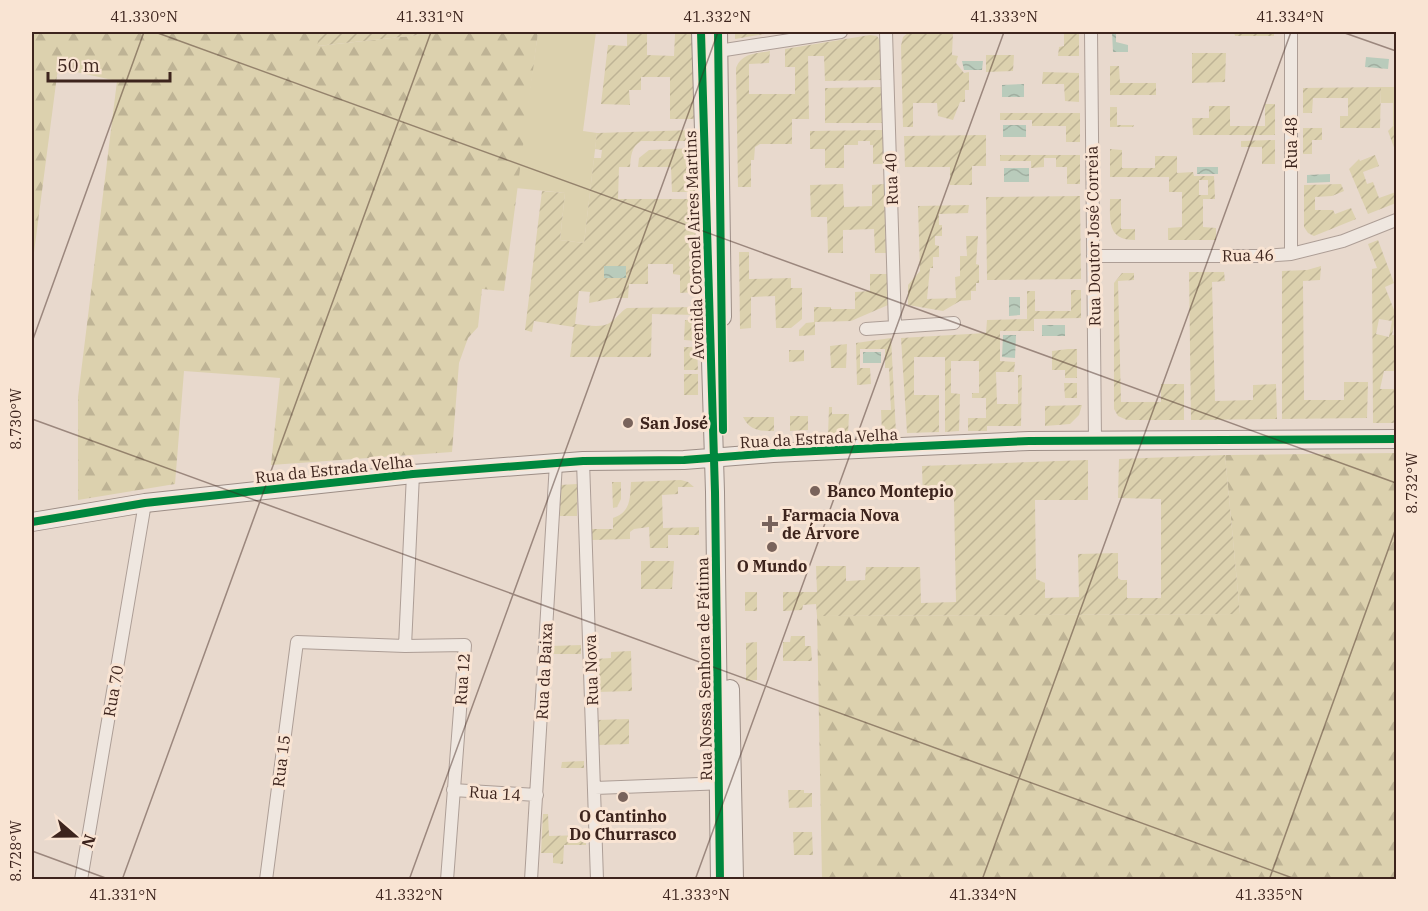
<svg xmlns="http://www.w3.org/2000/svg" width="1428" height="911" font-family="'IBM Plex Serif',serif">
<defs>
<pattern id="forest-firs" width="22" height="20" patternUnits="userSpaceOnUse" patternTransform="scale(1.5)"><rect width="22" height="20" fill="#dcd1ae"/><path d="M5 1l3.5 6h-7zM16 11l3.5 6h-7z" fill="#beb395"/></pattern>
<pattern id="garden-furrows" width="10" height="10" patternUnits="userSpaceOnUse" patternTransform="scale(1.5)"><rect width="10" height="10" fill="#dcd1ae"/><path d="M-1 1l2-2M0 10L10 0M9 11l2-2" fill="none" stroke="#beb395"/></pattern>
<pattern id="water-waves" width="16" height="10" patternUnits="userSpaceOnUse" patternTransform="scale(1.5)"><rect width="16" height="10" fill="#b9cbbb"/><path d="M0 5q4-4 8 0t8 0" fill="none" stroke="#a0aea0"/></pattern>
</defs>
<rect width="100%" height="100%" fill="#e8d9cd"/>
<path fill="#dcd1ae" d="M538,32H596L583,131L597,133L584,243L560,240L565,193L516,188Z
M1381,87H1396V123L1393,126V103H1381Z"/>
<path fill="url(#forest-firs)" d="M32,32H320L318,46L447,32H538L504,291L482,289L478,327L468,338L459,363L452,452L271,465L280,378L184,371L175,484L78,500V397L117,81L58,68L32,268Z
M1396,453V879H822L817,616L1240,614L1225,455Z"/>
<path fill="url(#garden-furrows)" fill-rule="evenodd" d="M320,32H447L317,46Z
M627,32H647V55L674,56L675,34L681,32H692L694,119H670V77H641V90H629L630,105L601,104L608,45L627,46Z
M735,32H776L735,39Z
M909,32H953L952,55L958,56L956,63L964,73L969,72V90H965V102H960L953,120L938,116L937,103H913V127H903L901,46L903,37Z
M1064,32H1079V56H1058L1059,47L1064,46Z
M1234,32H1274V36H1235Z
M870,35L877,36L881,42L882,80L825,81L824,56H808L809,119H792V144H760L755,147L754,160H751V187H738L736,68C742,53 755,54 770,51L769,63L749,64V94H795V67H785V49Z
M1192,53H1226L1225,82L1192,83Z
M986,55H1014L1013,71L986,72Z
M1110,66H1119L1120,83H1156V95H1110Z
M1043,72L1079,73V102L1065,101L1064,84H1042Z
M882,87L883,123H825V88Z
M1381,87L1380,128H1340V116H1348V98H1313L1312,113H1303V88Z
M1265,104H1275V135H1193L1192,118H1209V106H1230V126H1265Z
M1110,107H1117V125H1134L1133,127H1110Z
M1000,113H1080V142H1066V126H1032V120H1000Z
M1396,123V153L1388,131Z
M1303,128H1322V140H1312V154H1303Z
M694,130V141H641C631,147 631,156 630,167H619L618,199H695L696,292L680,293V275L673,274V264H648V284H629L628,298H615L589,303L590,292L579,291L575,324C586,325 602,329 611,322C617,318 620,312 627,308L697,307V315L652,314L651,357H570L574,327L534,321L532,332L525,330L542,191L565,193L560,240L584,243L594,158H601L602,150L595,149L597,133Z
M883,130L884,164H873V145H870V141H858V145H844V168H825V149H810V131Z
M986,135V166H972V185H950V167H905L904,136Z
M1275,140V164H1262V147H1241V141Z
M694,148L695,192H672L671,167H638L639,158L649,150Z
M1110,149L1122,150V168H1155V156H1177V173L1193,172L1194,176H1214L1215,199H1203V227L1216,228V240H1168V228L1182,227V192H1169V177H1110ZM1199,180H1208V195H1199Z
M1000,155H1080V184H1067V167H1056V158H1044V167L1031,168V161H1000Z
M1375,155L1379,166L1363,172L1367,184L1373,182L1379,198L1396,192V203L1368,214L1349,169L1359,159L1360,161Z
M843,184L844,207L872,206V185L884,184L886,253H875L874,229L843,230V253H828L827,217H811L810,185Z
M1341,184L1344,191L1332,196L1315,197V210H1333L1335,214L1351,208L1356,219L1314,236L1308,233L1304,227V185Z
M1080,196L1081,279L987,280L986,197Z
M1110,199H1121V229H1135V240C1107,240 1110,221 1110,199Z
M969,205L968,213L939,214V225H942V236H935V245L939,246V257H933V268H930L927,299L956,298L955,277L960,276V256H967L966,236H978L976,264L979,265V283H976V291H971V300L960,301L943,311L908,305V285L920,271L918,206Z
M1378,240L1394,283L1385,287L1396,315L1392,335H1396V371H1384L1380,389H1396V423H1373L1372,269L1377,268L1368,244ZM1379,319L1392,321L1389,337L1376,334Z
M739,252H749V279L791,278V288H802V319L791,328H776L775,296L751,297V328L740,329Z
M1321,266L1320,280L1303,281L1304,400H1344V382H1368L1367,418L1282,419V271L1307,270Z
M1189,272H1224L1225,281L1212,282L1215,401L1253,400V385L1276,384L1277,419L1191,420Z
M1122,273H1134V280L1118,281L1121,402H1161V384H1184V420H1127L1118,416L1114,409V283Z
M870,274H887L888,305L851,321L815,322V335L799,336V330L806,323L814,322V307H831V309H855V292L870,291Z
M1071,290H1081V318L1034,319V331H1000V361L1015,362L1014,372H996L997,404H1018V375H1022L1021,426H987V431H968V418H986V398H972V393H979V361H951V393L960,394L959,431L945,432V357H914V395H939V432L907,433L901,338L986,333L987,320L1027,319V291H1035V311H1071Z
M685,320H697V341L684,340Z
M891,338L896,433H882L881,410H891L889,368H885V349H860V368H870L871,384L857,385L856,343Z
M847,344L846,368H831L830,346Z
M684,347H697L698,370H684Z
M1068,349H1077V378H1065V370H1052V351Z
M789,350H804V361L789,362Z
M684,374H698V395H684Z
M1064,383H1077V398H1065Z
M1082,405L1079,415L1070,424L1045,426V406Z
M829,407H832V414H849L848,434L828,435Z
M790,416H808V430L790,431Z
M743,417H774V431C760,431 750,431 743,417Z
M1225,455L1240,614L817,616L816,604L803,605L802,610L783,611V592H817L816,566H846V581L865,580L866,567H920L921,603L956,602L954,499L923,500L922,466L1088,460V500H1035L1036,579L1045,583V598L1079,597L1078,554L1118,553V578L1121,580H1127V598H1161V499L1118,498L1119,459Z
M681,480L688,482L694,487H678V494L662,495L663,528L699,527V535H668V548H650L649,527L634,529L630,532V539L592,540V529H613V518C631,512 630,498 631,482Z
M612,482H621V499L617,507L613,508Z
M577,484V516H558L560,485Z
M641,561H674L672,589H641Z
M745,592H757V611H745Z
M791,636H805V646H811L812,661H783V642H790Z
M757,642V680L746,681V643Z
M581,645V654H551L552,646Z
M631,651L632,691L597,692L595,659L611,658V652Z
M629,719V744L598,745L597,720Z
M584,761V768H561L562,762Z
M788,790H804V793H812V807L789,808Z
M543,814H548L549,836L586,835V845H564L563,864L553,863V853H541Z
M793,832H812L813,855H794Z"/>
<path fill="url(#water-waves)" d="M1112,32H1116V42L1128,45V52H1113Z
M1366,57L1389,59L1388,69L1365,67Z
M962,61H983L982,70H964Z
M1024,84V97H1002V85Z
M1003,125H1026V137H1003Z
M1197,167H1218V174H1197Z
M1004,168H1029V182H1004Z
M1330,174V182L1307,183V175Z
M604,266H626V278H604Z
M1009,297H1020V315L1009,316Z
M1042,325H1065V336H1042Z
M1003,335H1016L1015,358L1002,357Z
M863,352H881V363H863Z"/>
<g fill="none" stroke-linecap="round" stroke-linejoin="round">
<defs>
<path id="street" d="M886,32L895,327
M1091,32L1095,441
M712,52L841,32
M1291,254V32
M1093,256H1262L1291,254L1343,241L1396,220
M866,329L954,323
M583,461L597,880
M405,646L413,474
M595,788L726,783
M453,790L537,795
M81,880L145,503
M266,880L297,642L405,646L465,645L447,880
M531,880L556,463"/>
<path id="secondary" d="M701,32L715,492L720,880
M718,32L722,317
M32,522L145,503L413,474L583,461L684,460L773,453L1029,441L1396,439
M730,689L734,880"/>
</defs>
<use href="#street" stroke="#ad9e96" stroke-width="14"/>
<use href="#secondary" stroke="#9d8e86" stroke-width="20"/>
<use href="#street" stroke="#efe7e0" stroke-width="12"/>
<use href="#secondary" stroke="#efe7e0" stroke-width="18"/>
<defs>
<path id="cycleway" d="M701,32L715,492L720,880
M718,32L723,430
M32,522L145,503L413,474L583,461L684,460L773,453L1029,441L1396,439"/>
</defs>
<use href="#cycleway" stroke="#f9e4d3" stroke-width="11"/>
<use href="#cycleway" stroke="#00873e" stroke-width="8"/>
</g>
<path fill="none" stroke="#3d241d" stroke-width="1.5" stroke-opacity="0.45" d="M155,32L1396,483M1342,32L1396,51M32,342L144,32M32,419L1298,880M32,851L111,880M122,880L431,32M409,880L718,32M695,880L1004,32M982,880L1291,32M1269,880L1396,528"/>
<g fill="#79635b" stroke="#f9e4d3" stroke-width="2">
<circle cx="628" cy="423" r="6"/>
<circle cx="815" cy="491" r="6"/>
<path d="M767 515h6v6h6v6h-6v6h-6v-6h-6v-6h6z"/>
<circle cx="772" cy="547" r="6"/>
<circle cx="623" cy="797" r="6"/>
</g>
<g text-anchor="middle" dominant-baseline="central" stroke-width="6" stroke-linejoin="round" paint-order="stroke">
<g font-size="16" fill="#3d241d" stroke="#f9e4d3">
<text transform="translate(1291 143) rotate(-90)">Rua 48</text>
<text transform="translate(891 179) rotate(-92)">Rua 40</text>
<text transform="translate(1093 236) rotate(-91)">Rua Doutor José Correia</text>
<text transform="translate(694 245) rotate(-92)">Avenida Coronel Aires Martins</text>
<text transform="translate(1248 255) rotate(-1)">Rua 46</text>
<text transform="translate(819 438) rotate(-3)">Rua da Estrada Velha</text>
<text transform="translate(334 469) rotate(-6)">Rua da Estrada Velha</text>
<text transform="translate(704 669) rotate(-91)">Rua Nossa Senhora de Fátima</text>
<text transform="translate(591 670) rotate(-92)">Rua Nova</text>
<text transform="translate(544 671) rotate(-87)">Rua da Baixa</text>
<text transform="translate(462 679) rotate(-86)">Rua 12</text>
<text transform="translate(113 691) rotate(-80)">Rua 70</text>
<text transform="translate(281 761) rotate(-83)">Rua 15</text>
<text transform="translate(495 793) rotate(4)">Rua 14</text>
</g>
<g font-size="16" font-weight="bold" fill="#3d241d" stroke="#f9e4d3" text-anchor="start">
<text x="640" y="423">San José</text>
<text x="827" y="491">Banco Montepio</text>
<text x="782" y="515">Farmacia Nova<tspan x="782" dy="18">de Árvore</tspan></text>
<text x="772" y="566" text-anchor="middle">O Mundo</text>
<text x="623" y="816" text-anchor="middle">O Cantinho<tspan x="623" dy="18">Do Churrasco</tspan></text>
</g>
</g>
<rect width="1428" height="911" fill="none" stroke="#f9e4d3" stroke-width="66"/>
<g transform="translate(75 836) rotate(110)" stroke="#f9e4d3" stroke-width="4.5" paint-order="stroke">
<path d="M0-4.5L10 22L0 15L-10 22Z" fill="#3d241d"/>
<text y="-9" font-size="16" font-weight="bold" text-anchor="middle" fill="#3d241d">N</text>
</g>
<path d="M48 72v9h122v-9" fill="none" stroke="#3d241d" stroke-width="3"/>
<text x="57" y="72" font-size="18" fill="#3d241d" stroke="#f9e4d3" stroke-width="4.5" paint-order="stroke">50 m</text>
<rect x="33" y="33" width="1362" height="845" fill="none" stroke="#3d241d" stroke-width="2"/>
<g font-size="15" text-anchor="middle" fill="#3d241d">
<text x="144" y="22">41.330°N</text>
<text x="430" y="22">41.331°N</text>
<text x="717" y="22">41.332°N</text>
<text x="1004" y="22">41.333°N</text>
<text x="1290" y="22">41.334°N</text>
<text transform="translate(16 419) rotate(-90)" y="5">8.730°W</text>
<text transform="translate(1412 483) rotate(-90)" y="5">8.732°W</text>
<text transform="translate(16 851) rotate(-90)" y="5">8.728°W</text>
<text x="123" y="900">41.331°N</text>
<text x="409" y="900">41.332°N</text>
<text x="696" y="900">41.333°N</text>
<text x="983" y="900">41.334°N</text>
<text x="1269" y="900">41.335°N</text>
</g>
</svg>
